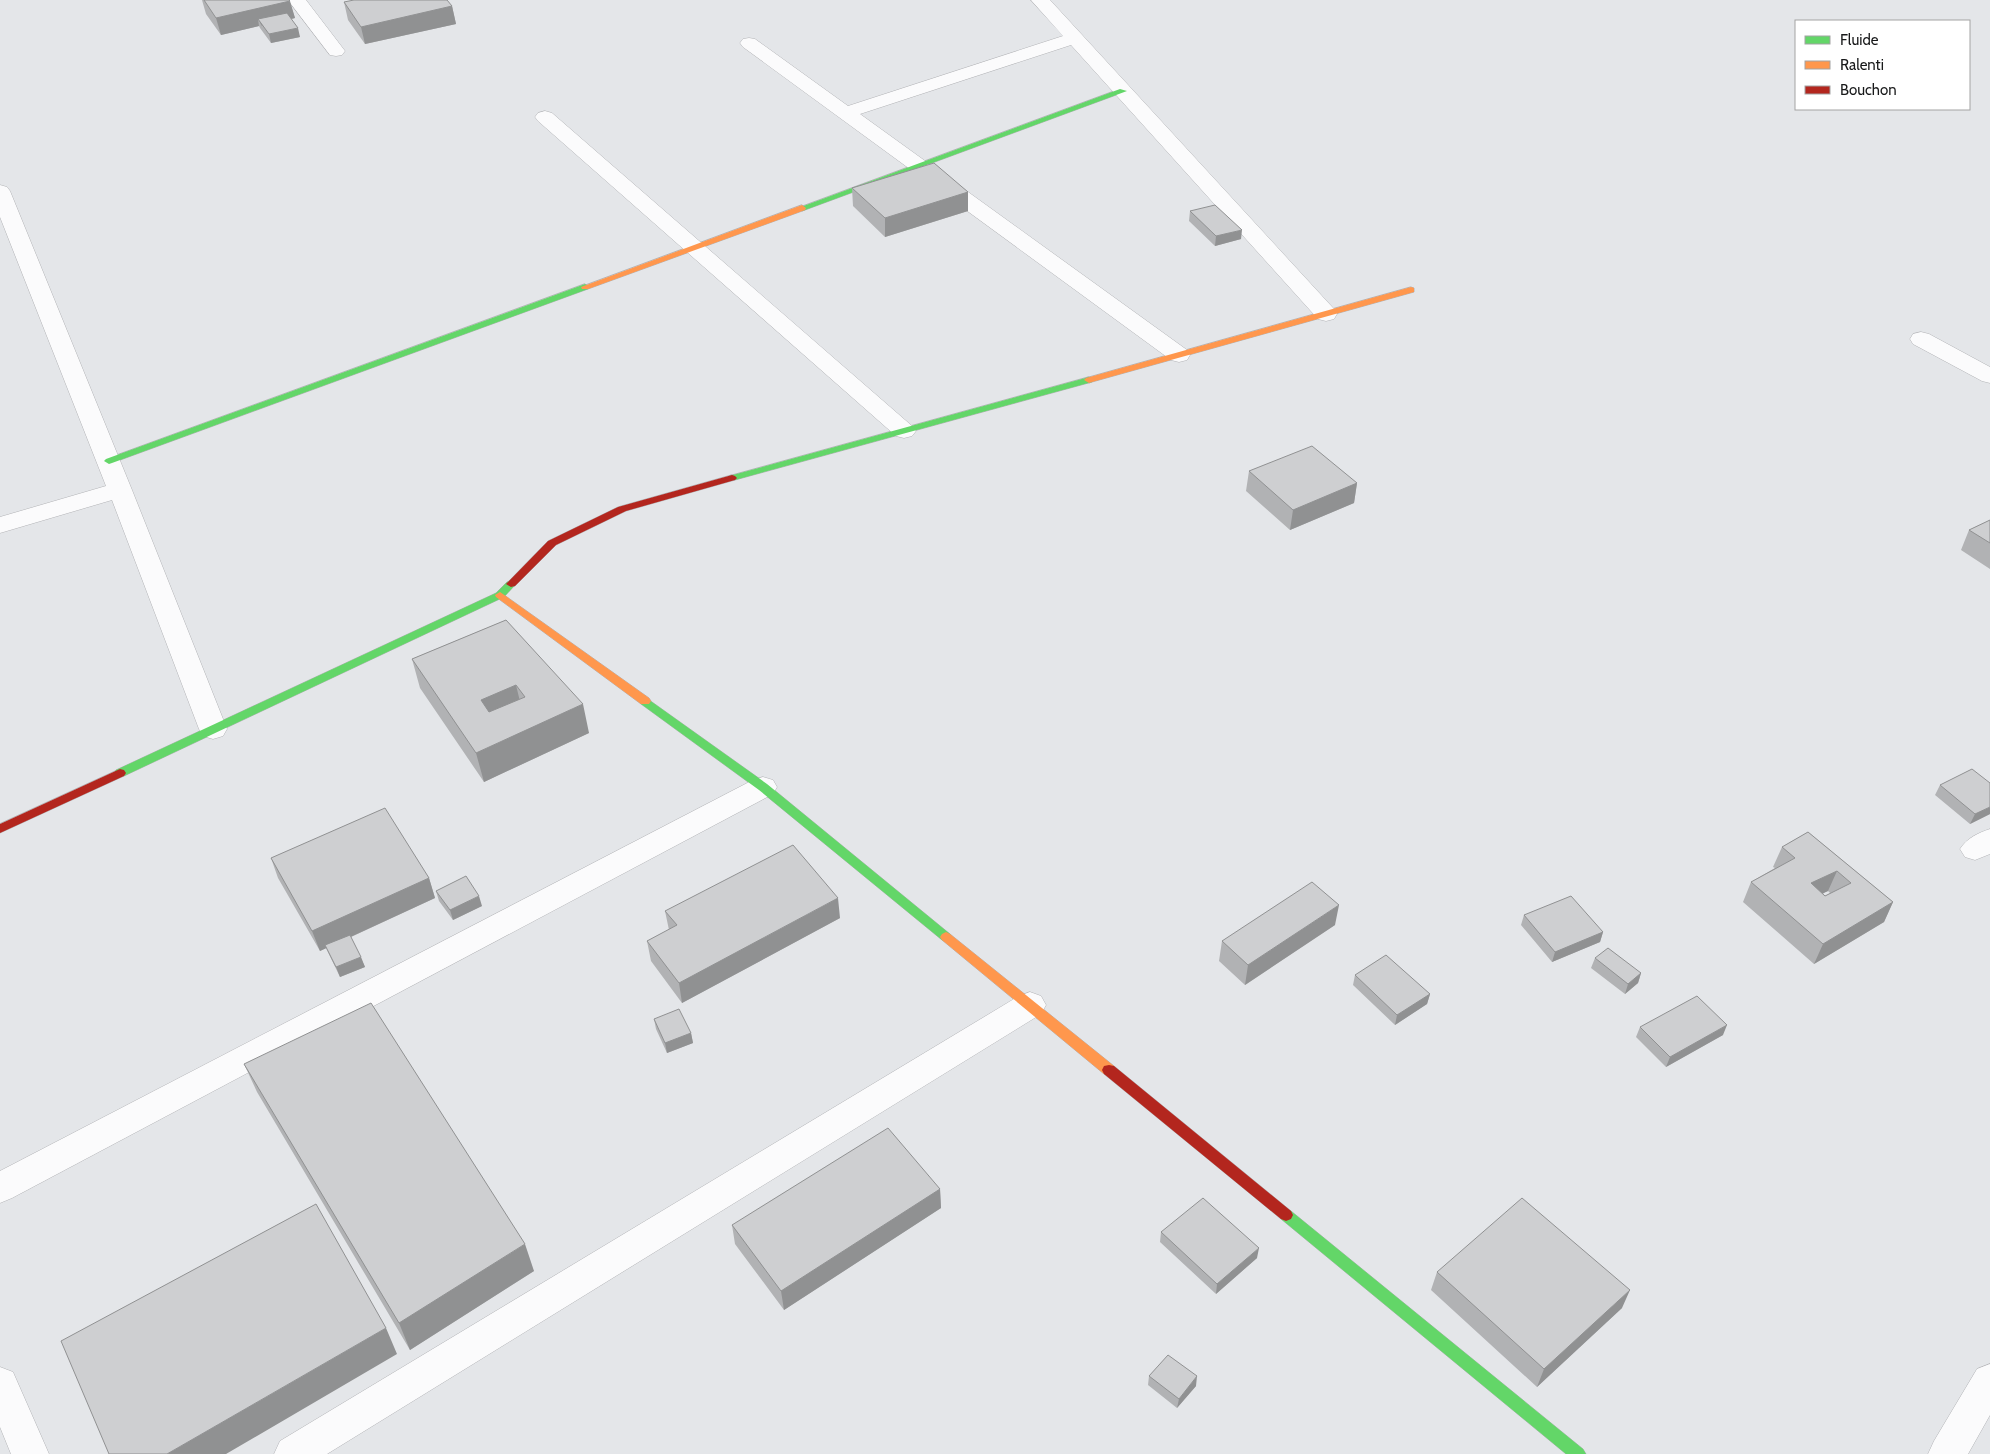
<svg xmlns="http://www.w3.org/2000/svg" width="1990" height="1454" font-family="Cabin,sans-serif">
<rect width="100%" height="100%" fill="#e4e6e9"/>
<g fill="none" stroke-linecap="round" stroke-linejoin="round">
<defs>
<path id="street" d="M288,0H306L345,51L342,55L336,56L330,55Z
M1031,0H1050L1334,309L1337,314L1334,319L1326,321L1318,319L1071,45L860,114L1187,350L1190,355L1187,360L1179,362L1171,360L743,47L740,43L743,39L749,38L755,39L848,106L1063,36Z
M545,111L552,113L912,426L916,431L912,436L904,438L896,436L538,121L535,117L538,113Z
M0,185L7,187L10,191L132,490L227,729L223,736L213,739L203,736L199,729L112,500L0,533V517L106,486L0,217Z
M1921,332L1929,334L1990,367V383L1982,381L1913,344L1910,339L1913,334Z
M763,777L773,780L777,787L773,794L12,1198L0,1203V1171L753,780Z
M1990,829V854L1975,860L1965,857L1960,849C1967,838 1978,833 1990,829Z
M1030,992L1041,996L1046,1005L1041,1014L327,1454H274L280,1441L1019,996Z
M1990,1364V1415L1968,1454H1928L1934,1441L1977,1369Z
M0,1367L13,1372L49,1454H11L0,1427Z"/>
<path id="fast" d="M1120,89L1127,91L805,210L802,211L798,208Z
M585,284L589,287L588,289L112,463L109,464L104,461L106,459Z
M1089,377L1094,380L1092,382L735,480H729L727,478L729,476Z
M511,581L516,584L504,597L124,776H116L114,773L116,770L496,593L507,582Z
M645,697L767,784L950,934L952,937L950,940L946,942L942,940L759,790L641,704L639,701Z
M1286,1209L1291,1211L1583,1449L1586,1454H1566L1281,1219L1279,1215L1281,1211Z"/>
<path id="slow" d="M802,205L806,208L805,210L588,289H582L581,287Z
M1411,287L1414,288V292L1092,382L1089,383L1084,380L1086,378Z
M500,592L649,698L651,701L649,704H641L496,597L495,595Z
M946,932L950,934L1114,1066L1116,1070L1114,1074L1109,1075L1104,1074L942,940L940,937L942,934Z"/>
<path id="jam" d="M732,475L735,476L737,478L735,480L626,511L556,545L515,586L511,587L506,584L548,541L618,507Z
M120,769L124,770L126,773L124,776L0,833V824Z
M1109,1065L1114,1066L1291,1211L1293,1215L1291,1219L1286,1221L1281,1219L1104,1074L1102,1070L1104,1066Z"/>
</defs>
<use href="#street" stroke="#b2b3b6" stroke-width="1"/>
<use href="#fast" stroke="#b2b3b6" stroke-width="1"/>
<use href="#slow" stroke="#b2b3b6" stroke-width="1"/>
<use href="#jam" stroke="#b2b3b6" stroke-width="1"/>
<use href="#street" fill="#fbfbfc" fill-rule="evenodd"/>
<use href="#fast" fill="#63d668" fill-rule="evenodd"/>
<use href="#slow" fill="#ff974d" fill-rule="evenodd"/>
<use href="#jam" fill="#b3261e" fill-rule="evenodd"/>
</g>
<path fill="#b1b2b4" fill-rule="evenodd" d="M202,0H289L295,18L291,19L300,37L271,43L260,28L259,26L221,35L206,14Z
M344,2L452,6L456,24L365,44L348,20Z
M852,188L968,192V211L885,237L853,206Z
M1190,211L1241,239L1215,246L1189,221Z
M1249,471L1357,483L1354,503L1290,530L1246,491Z
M1990,520V569L1961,550L1969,530Z
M506,620L589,733L484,782L420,688L412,659Z
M1940,785L1990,814L1970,824L1935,795Z
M1808,832L1893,902L1884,922L1814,964L1743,902L1751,882L1775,868L1773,867L1782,847ZM1828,891L1830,893L1825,896L1823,893Z
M271,858L429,878L435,898L351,937L365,967L340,977L326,948L320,951L278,878Z
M436,891L482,906L453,920L439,901Z
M665,911L840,918L682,1003L651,961L647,941L669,930Z
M1524,915L1603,932L1600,942L1552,962L1521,925Z
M1335,925L1245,985L1219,961L1222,941Z
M1595,958L1641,973L1638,983L1625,994L1591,968Z
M1355,975L1430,994L1427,1004L1395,1025L1353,985Z
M654,1019L691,1033L693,1043L667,1053L656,1029Z
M1640,1027L1723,1035L1666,1067L1636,1037Z
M244,1064L534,1271L410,1350L257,1092Z
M940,1189L941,1208L784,1310L735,1244L732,1225Z
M1161,1232L1257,1258L1216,1294L1160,1242Z
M1437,1272L1622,1308L1537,1387L1431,1290Z
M1149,1376L1196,1386L1177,1408L1148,1385Z"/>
<path fill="#909192" d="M290,1L295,18L262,26L258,19L259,26L221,35L216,18Z
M452,6L456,24L365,44L361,27Z
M298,28L300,37L271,43L269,34Z
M968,192V211L885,237V218Z
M1242,230L1241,239L1215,246L1216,236Z
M1357,483L1354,503L1290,530L1293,510Z
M516,685L523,714L488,729L481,700Z
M583,704L589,733L484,782L476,753Z
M1990,807V814L1970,824L1975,814Z
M1837,871L1828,891L1803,903L1811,883Z
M429,878L435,898L320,951L312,931Z
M479,896L482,906L453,920L450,910Z
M838,898L840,918L682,1003L679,983Z
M1893,902L1884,922L1814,964L1823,944Z
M1339,905L1335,925L1245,985L1248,965Z
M1603,932L1600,942L1552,962L1555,952Z
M361,957L365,967L340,977L336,967Z
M1641,973L1638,983L1625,994L1628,984Z
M1430,994L1427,1004L1395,1025L1397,1015Z
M1727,1025L1723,1035L1666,1067L1670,1057Z
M691,1033L693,1043L667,1053L665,1043Z
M940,1189L941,1208L784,1310L781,1291Z
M525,1244L534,1271L410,1350L399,1323Z
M1259,1248L1257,1258L1216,1294L1217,1284Z
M1630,1290L1622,1308L1537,1387L1544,1369Z
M386,1328L397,1354L226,1454H167Z
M1197,1376L1196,1386L1177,1408L1179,1399Z"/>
<path fill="#cecfd1" stroke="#909192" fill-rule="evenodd" d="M204,0H289L290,1L216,18Z
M354,0H447L452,6L361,27L344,2Z
M287,13L298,28L269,34L258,19Z
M934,163L968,192L885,218L852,188Z
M1215,205L1242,230L1216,236L1190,211Z
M1312,446L1357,483L1293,510L1249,471Z
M1990,520V543L1969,530Z
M506,620L583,704L476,753L412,659ZM516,685L525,697L489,712L481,700Z
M1972,769L1990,783V807L1975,814L1940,785Z
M385,808L429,878L312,931L271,858Z
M1808,832L1893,902L1823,944L1751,882L1795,858L1782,847ZM1837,871L1851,883L1825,896L1811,883Z
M793,845L838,898L679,983L647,941L677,925L665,911Z
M466,876L479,896L450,910L436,891Z
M1312,882L1339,905L1248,965L1222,941Z
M1571,896L1603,932L1555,952L1524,915Z
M350,935L361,957L336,967L325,945Z
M1608,948L1641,973L1628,984L1595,958Z
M1386,955L1430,994L1397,1015L1355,975Z
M1697,996L1727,1025L1670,1057L1640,1027Z
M371,1003L525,1244L399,1323L244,1064Z
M679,1009L691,1033L665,1043L654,1019Z
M888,1128L940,1189L781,1291L732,1225Z
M1203,1198L1259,1248L1217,1284L1161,1232Z
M1522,1198L1630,1290L1544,1369L1437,1272Z
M316,1204L386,1328L167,1454H109L61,1341Z
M1168,1355L1197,1376L1179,1399L1149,1376Z"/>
<rect x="1795" y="20" width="175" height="90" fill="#ffffff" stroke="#a3a3a3"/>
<rect x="1805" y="36" width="25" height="8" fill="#63d668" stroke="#a3a3a3"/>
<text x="1840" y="45" font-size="15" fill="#18191a">Fluide</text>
<rect x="1805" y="61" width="25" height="8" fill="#ff974d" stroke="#a3a3a3"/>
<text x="1840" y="70" font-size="15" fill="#18191a">Ralenti</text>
<rect x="1805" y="86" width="25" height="8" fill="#b3261e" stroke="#a3a3a3"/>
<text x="1840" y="95" font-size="15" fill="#18191a">Bouchon</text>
</svg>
